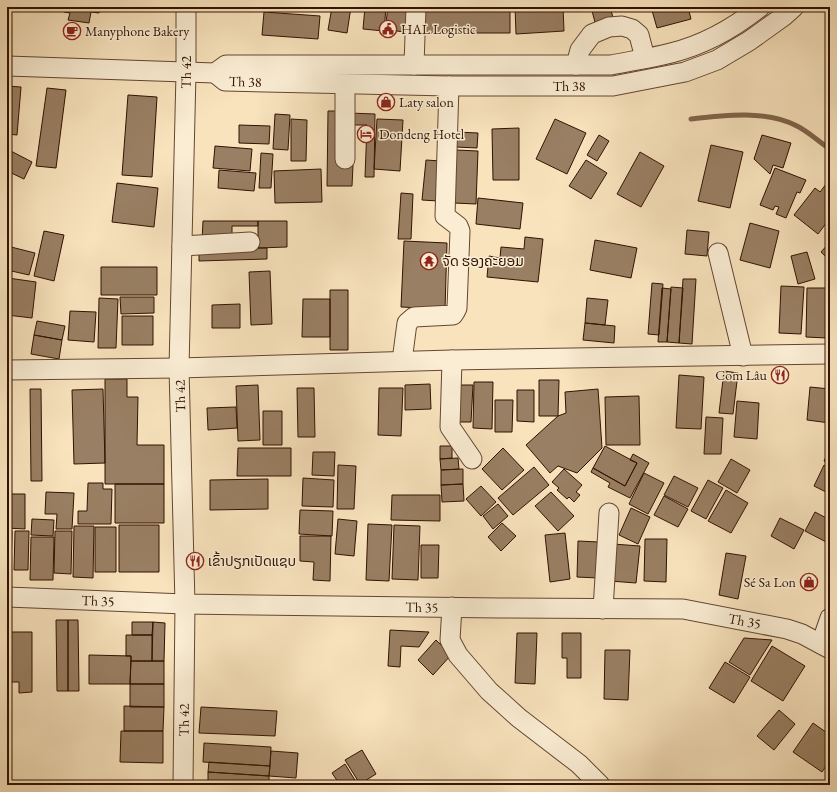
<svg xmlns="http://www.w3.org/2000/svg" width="837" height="792" font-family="'EB Garamond','Noto Sans Lao',serif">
<rect width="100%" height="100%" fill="#f8e3bd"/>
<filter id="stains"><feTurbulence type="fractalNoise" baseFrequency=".005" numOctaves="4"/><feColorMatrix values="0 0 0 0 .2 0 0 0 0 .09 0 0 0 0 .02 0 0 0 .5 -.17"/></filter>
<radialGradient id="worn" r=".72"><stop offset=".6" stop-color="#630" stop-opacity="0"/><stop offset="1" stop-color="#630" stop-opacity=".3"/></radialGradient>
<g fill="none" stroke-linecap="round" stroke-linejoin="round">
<path stroke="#81654b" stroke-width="5" d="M691,119C725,115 767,110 797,126C809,132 819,142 830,149"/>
</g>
<path fill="#997f63" stroke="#321201" d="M64,7H100L99,13L91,12L89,23L68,20L70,13L64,12Z
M332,7H351L347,33L328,30Z
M365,7H386L384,31L363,29Z
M388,7H410L407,32L385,30Z
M421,7H510V33H420Z
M515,7H563L564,31L516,34Z
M591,7H610L614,21L596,26Z
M651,7H688L691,19L657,28Z
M264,12L320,16L318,39L262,35Z
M7,86L21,87L17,135L7,134Z
M47,88L66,90L56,168L36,166Z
M128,95L157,97L152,177L122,175Z
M328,111H341L340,165H353L352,186H327Z
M349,113L375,114L374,177H365L367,125H349Z
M275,114L290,115L288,150L273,149Z
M291,119L307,120L306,161H291Z
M377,119L403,120L400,171L374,169Z
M555,119L586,133L567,174L536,159Z
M239,125L270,126L269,144L239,143Z
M519,128V180H493L492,129Z
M456,132L478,133L477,148L456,147Z
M599,135L609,141L597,161L587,155Z
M762,135L791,143L783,168L773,165L770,174L754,159Z
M711,145L743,152L730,208L698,201Z
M215,146L252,149L250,171L213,168Z
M7,149L32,162L24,179L7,171Z
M456,150L478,151L476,204L454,203Z
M640,152L664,166L641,207L617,194Z
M261,153L273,154L271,188H259Z
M426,160L441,161L438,201L422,200Z
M586,160L607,173L591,199L569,186Z
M775,168L806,180L800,193L797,192L786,218L776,214L779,207L775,206L773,210L760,205Z
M321,169L322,202L275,203L274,171Z
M219,170L256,173L254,191L218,188Z
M830,179V218L818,234L794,215L815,188L820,192Z
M117,183L158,188L154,227L112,222Z
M401,193L413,194L411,239H398Z
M478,198L523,203L520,229L476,224Z
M203,221H258V226H232V241L202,240Z
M258,221H287V247L258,248Z
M750,223L779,231L770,268L740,260Z
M687,230L709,232L707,256L685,254Z
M44,231L64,235L54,281L34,276Z
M525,237L543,239L538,282L487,277L489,256L500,258L501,247L524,249Z
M595,240L637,248L631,278L590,270Z
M404,241L447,243L445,309L401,307Z
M830,242V261L821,252Z
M258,246V248H267V259L199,261V247Z
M11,247L35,253L29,275L7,270Z
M807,252L815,279L798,284L791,256Z
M101,267H157V295H101Z
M270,271L272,324L251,325L249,272Z
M8,278L36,282L32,318L7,315Z
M683,279H696L692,344L679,343Z
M652,283L663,284L659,335L648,334Z
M781,286L804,287L801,334L779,333Z
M671,287L683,288L679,343L667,342Z
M662,288L671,289L667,342H658Z
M807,288H828L827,338L806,337Z
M330,290H348V350H330Z
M120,297H154V313L121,314Z
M99,298L118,299L116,348H98Z
M587,298L608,300L605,325L585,323Z
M303,299H330V337H302Z
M240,304V328H212V305Z
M70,311L96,312L94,342L68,340Z
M122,316H153V345H122Z
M37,321L65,326L62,340L34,335Z
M585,323L615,326L614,343L583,340Z
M34,335L62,340L59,359L31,354Z
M724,371L738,373L733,414L719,413Z
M679,375L704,377L701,429L676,428Z
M105,379H127V397H138L137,445H164V484H105Z
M539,380H559L558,416H539Z
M474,382H493L492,429L473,428Z
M430,384L431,409L405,410V385Z
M258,385L260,440L238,441L236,386Z
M458,385H473L471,422H456Z
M7,387H10L11,479H7Z
M810,387L830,389V423L807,420Z
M297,388H314L315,437H298Z
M379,388H403L401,436L378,435Z
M30,389H41L42,481H31Z
M103,389L105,463L74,464L72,390Z
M598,389L602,448L577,473L558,466L550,473L526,445L558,416L566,413L565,392Z
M517,390H534V422L517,421Z
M639,396L640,445H606L605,397Z
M495,400H513L512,432H495Z
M737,401L759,403L757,439L734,437Z
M236,407L237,428L208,430L207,408Z
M263,411H282V445H263Z
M706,417L723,418L721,454H704Z
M440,446H452V458L440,459Z
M605,446L637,463L625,486L593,468Z
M238,448H291V476H237Z
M503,448L524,470L502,490L482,469Z
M830,448V464L824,461Z
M313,452H335L334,476L312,475Z
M633,454L649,463L630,498L608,487L610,483L591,472L593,468L625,486L637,463L630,460Z
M458,458L459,469L441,470L440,459Z
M731,459L750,470L737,493L718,482Z
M338,465L356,466L354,509H337Z
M824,465L830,468V494L814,486Z
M534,467L549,485L513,515L498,498Z
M463,469V484L441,485V470Z
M564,469L582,485L576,492L580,495L574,502L569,497L567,499L557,490L559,488L552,482Z
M644,473L664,483L648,514L629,504Z
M674,476L698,488L688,507L664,495Z
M303,478L334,480L333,507L302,506Z
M268,479V509L210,510V480Z
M708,480L723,488L706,519L691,511Z
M88,483H103V489H112L111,524H78V511H87Z
M115,484H164V523H115Z
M463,484L464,501L442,502L441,485Z
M481,486L496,502L481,516L466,499Z
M726,490L748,503L731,533L708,521Z
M46,492L74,493L72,529H56L57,514H45Z
M551,492L574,516L558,531L535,506Z
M7,494H25V529L7,528Z
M392,495H440V521L391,520Z
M664,496L688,509L678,527L654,515Z
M498,504L508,516L493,529L483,516Z
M631,508L650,517L638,544L619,535Z
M300,510L333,511L332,536L299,534Z
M815,512L830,520V544L805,531Z
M780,518L804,530L794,549L771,536Z
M32,519L54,520L53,536L31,535Z
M338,519L357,521L354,556L335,554Z
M502,523L516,536L501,551L488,537Z
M368,524L392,525L389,581L366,580Z
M119,525H159V572H119Z
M394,525L420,526L418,580L392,579Z
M74,526H94L93,578L73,577Z
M95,527H116V572H95Z
M7,531H12L11,570H7Z
M15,531H29L28,570H14Z
M55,531H72L71,574L54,573Z
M565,533L570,579L550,582L545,535Z
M300,536H331L330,581L313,580L314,562L300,561Z
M31,537H54L53,580H30Z
M645,539H667L666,582L644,581Z
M578,541L599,542L598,578L577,577Z
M613,544L640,546L636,583L610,581Z
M421,545H439L438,578H421Z
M726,553L746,556L738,599L719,595Z
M56,620H68V691H57Z
M68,620H78L79,691H68Z
M132,622H153L152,635H132Z
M153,622L165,623L164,661H152Z
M390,630L429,632L419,647L401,646L400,667L388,666Z
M9,632H32V692L19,693V682H10Z
M517,633H537L535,684L515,683Z
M562,633H581V678H567V658H562Z
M126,635H152V661H131V656H126Z
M744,638L772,640L750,675L729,662Z
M436,640L451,655L433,675L418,660Z
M772,646L805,666L783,701L751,681Z
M605,650H630L628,700L604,699Z
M89,655L131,656L130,684H89Z
M131,661H164V684H130Z
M725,662L750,677L734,703L709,688Z
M130,684H164V707H130Z
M124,706L164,707L163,731H124Z
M201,707L277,711L275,736L199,733Z
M779,710L795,724L774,750L757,736Z
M813,723L830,735V760L822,772L793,752Z
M121,731H163V763L120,762Z
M204,743L271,747L270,766L203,762Z
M362,750L376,774L360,784L345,760Z
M271,751L298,753L296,778L269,776Z
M209,762L270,766L269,776L208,772Z
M345,764L358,785H340L332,773Z
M208,772L269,776V784L208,781Z
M208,781L269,784L208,785Z"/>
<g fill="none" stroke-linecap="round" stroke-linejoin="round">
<defs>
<g id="minor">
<path d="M414,65L416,7"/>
<path d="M576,65L580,50L592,34L609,27L622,26L632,29L639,35L645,58"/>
<path d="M7,66L215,73"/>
<path id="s1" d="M215,73L225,81L449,86H613L685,72L717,60L749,41L784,16L794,7"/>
<path d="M215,73L226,65H611C631,61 652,58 671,53C703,45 735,27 760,7"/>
<path d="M345,84V159"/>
<path d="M182,246L250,242"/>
<path d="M718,253L743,356"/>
<path d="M452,360L450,427L472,459"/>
<path d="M402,361L407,323L414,317L453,315L455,312L457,308L460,231L458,226L445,216L449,86"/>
<path d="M7,370L179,368L452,360L830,354"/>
<path id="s2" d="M7,597L185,604L500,608L683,609L787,629L802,634L830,649"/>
<path d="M452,607L450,640L458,655L489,691L519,718L579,764L600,785"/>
<path d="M603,609L609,513"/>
<path d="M821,644L830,618"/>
<path id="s3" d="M183,785L185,604L179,368L186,73V7"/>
</g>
</defs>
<use href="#minor" stroke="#644630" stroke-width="21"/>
<use href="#minor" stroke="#faedd4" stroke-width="19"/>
</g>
<defs>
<symbol id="civic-ring" viewBox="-11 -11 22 22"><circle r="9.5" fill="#faedd4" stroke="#8f2418" stroke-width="1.5"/><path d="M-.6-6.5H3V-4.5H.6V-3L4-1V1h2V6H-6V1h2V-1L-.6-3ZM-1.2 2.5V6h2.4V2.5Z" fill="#8f2418"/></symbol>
<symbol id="cafe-ring" viewBox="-11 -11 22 22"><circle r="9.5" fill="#faedd4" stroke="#8f2418" stroke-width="1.5"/><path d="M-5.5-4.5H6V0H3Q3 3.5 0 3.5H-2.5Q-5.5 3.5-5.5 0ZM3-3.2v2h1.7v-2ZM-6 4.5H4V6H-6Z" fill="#8f2418"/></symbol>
<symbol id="shop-ring" viewBox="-11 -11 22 22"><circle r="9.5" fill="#faedd4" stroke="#8f2418" stroke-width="1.5"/><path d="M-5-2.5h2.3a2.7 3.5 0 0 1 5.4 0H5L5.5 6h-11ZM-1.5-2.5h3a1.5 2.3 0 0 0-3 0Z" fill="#8f2418"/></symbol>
<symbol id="hotel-ring" viewBox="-11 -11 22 22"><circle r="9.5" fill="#faedd4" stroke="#8f2418" stroke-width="1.5"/><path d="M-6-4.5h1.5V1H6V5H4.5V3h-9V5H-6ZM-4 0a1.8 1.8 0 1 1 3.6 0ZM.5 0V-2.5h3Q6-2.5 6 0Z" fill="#8f2418"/></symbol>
<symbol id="temple-ring" viewBox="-11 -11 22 22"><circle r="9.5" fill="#faedd4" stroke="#8f2418" stroke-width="1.5"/><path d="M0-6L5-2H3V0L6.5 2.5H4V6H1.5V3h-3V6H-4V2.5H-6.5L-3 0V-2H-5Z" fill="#8f2418"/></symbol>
<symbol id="restaurant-ring" viewBox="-11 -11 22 22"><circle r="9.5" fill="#faedd4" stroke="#8f2418" stroke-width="1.5"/><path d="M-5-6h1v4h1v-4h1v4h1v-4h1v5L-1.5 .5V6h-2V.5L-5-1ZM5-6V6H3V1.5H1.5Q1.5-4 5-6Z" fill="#8f2418"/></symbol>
</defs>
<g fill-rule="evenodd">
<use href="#civic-ring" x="378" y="19" width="20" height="20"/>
<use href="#cafe-ring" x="62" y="21" width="20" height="20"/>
<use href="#shop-ring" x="376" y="92" width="20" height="20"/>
<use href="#hotel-ring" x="356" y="124" width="20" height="20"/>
<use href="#temple-ring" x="419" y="251" width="20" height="20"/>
<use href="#restaurant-ring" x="770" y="365" width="20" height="20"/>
<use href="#restaurant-ring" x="185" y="551" width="20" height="20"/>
<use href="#shop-ring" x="799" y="572" width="20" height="20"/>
</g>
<g text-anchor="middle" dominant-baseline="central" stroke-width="3" stroke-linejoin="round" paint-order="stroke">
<g font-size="14" fill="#321201" stroke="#faedd4" text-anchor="start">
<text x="401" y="29">HAL Logistic</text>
<text x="85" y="31">Manyphone Bakery</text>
<text x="399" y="102">Laty salon</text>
<text x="379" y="134">Dondeng Hotel</text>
<text x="442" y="261">ຈັດ ຮອງຄະຍອມ</text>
<text x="767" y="375" text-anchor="end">Com Lâu</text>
<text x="208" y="561">ເຂົ້າປຽກເປັດແຊບ</text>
<text x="796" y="582" text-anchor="end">Sé Sa Lon</text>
</g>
<g font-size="14" fill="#321201" stroke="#faedd4">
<text stroke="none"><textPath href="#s3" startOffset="713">Th 42</textPath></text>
<text stroke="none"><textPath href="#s1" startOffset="33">Th 38</textPath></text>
<text stroke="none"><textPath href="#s1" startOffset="357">Th 38</textPath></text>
<text transform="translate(180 396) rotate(-91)">Th 42</text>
<text stroke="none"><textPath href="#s2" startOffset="91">Th 35</textPath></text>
<text stroke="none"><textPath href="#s2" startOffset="415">Th 35</textPath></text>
<text stroke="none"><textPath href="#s2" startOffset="739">Th 35</textPath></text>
<text stroke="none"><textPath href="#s3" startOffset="65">Th 42</textPath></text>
</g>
</g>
<rect width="837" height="792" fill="none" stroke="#f8e3bd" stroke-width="24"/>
<rect x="8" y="8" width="821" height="776" fill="none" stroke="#321201" stroke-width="2"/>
<rect x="12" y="12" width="813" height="768" fill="none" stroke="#321201"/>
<rect width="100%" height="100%" filter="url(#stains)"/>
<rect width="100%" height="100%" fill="url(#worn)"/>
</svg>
